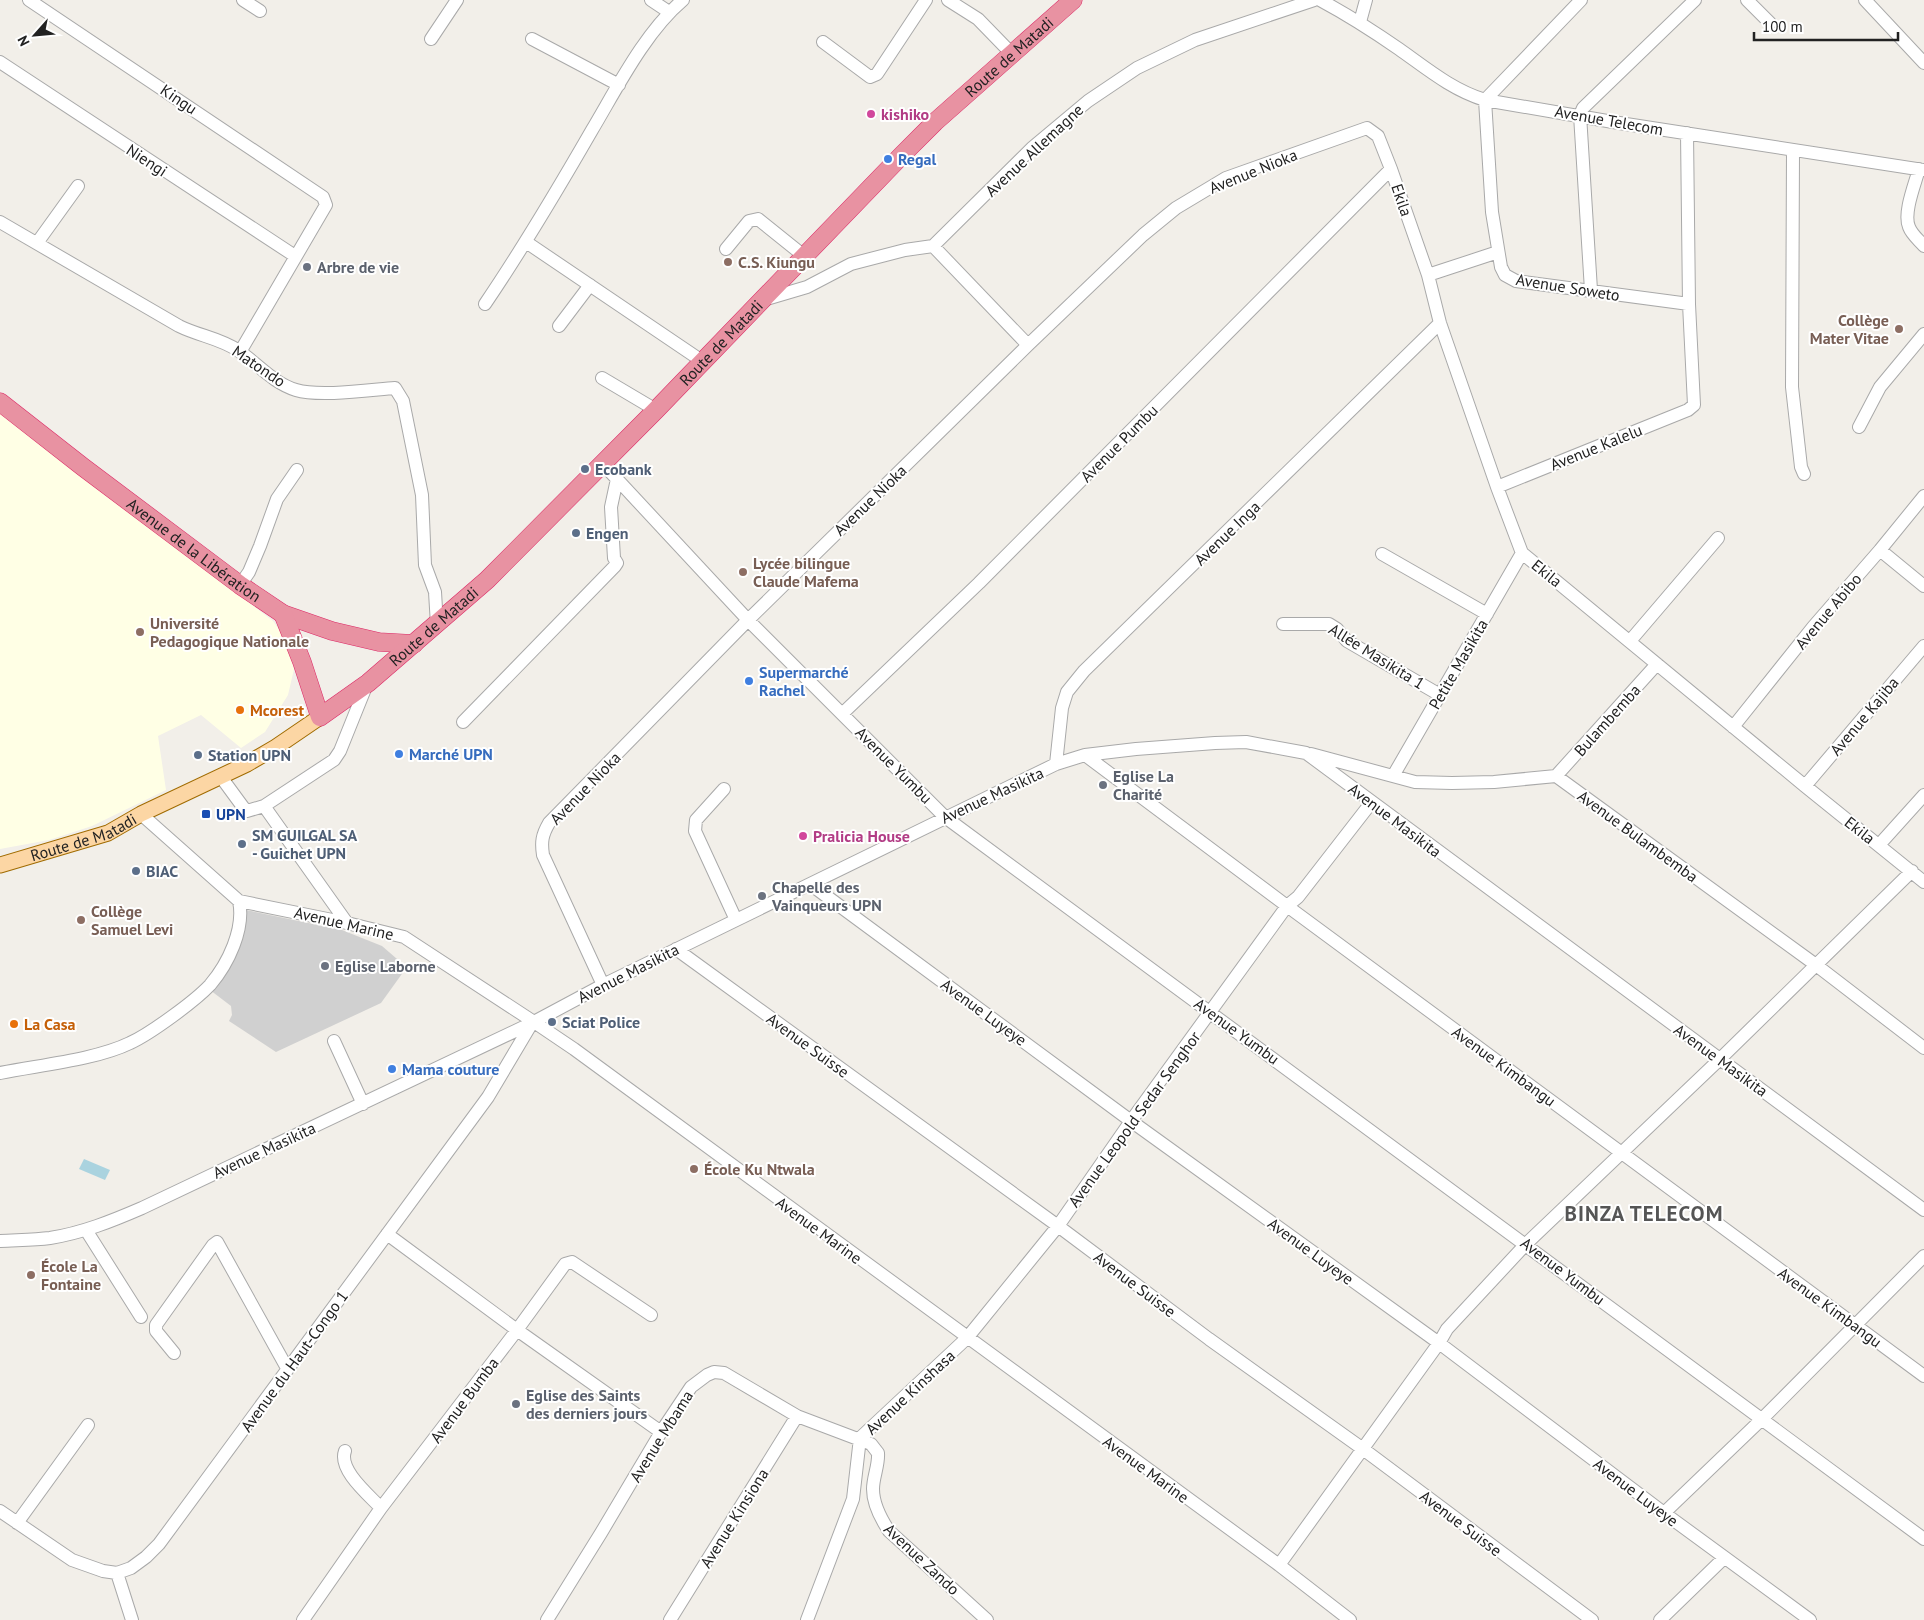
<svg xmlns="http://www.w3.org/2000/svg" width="1924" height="1620" font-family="'PT Sans',sans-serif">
<rect width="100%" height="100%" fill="#f2efe9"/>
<path fill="#ffffe5" d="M0,413L273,621L288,643L294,669L288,695L265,732L241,748L201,715L158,736L166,790L92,826L49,840L0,849Z"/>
<path fill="#d0d0d0" d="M241,909L342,930L382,946L404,965V971L381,1003L276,1052L229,1021L232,1015L231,1006L210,990Z"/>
<path fill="#aad3df" d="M84,1159L110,1170L105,1180L79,1169Z"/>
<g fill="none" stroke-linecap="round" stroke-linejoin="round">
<defs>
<path id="minor" d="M29,0L323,197L326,205L240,352
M243,0L260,11
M651,0L669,12
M948,0L978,19L1012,54
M1320,0C1348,15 1373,31 1399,49C1426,68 1452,90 1485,100L1613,122L1924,170
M1581,0L1485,100L1492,212L1501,267L1505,275L1516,281L1689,304
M1747,0L1770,23
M1865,0L1924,63
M1360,22L1366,0
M431,39L457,0
M532,39L619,85
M823,42L870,77L877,74L926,0
M0,62L295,256
M1793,151L1792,387L1801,467L1804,474
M1919,169C1915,184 1903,213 1909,227C1912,235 1919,240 1924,246
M0,222L179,326C199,336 220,338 239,351C258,364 273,383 296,390C319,397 369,390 395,388L403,401L422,495L425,565L435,592L437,625
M526,242L702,361
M37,243L78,186
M933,246L1028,345
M726,249L749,221L758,219L804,256
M1428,275L1498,252
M1591,290L1580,115L1583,108L1695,0
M763,300L807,287L851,264L905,250L933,246L1033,147L1088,101L1137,68L1195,40L1314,0
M485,304C523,248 558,189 592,130C617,88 645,32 683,0
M559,326L590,285
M602,378L656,410
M1859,427L1880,387L1924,334
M602,463L748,620L945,817L1924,1539
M1497,487L1688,410L1694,405L1689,304L1687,133
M1880,550L1924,586
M1382,554L1487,614
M240,585L249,572L260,546L277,499L297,470
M1283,624H1329L1337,629L1347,641L1440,695
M1630,641L1718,538
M843,713L979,583L1391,169
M463,722L615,566L617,563L614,558L611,507L617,479
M1733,727L1813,627L1880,550L1924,496
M1311,754L1415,782L1452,783L1494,782L1556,776L1816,965L1924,1048
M1085,755L1287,906L1924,1376
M1056,764L1062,708L1067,692L1084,671L1440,323
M1393,776L1522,553
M1556,776L1657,664
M221,777L243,807L247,811L264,806L334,760L340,751L367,684
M1805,786L1924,646
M724,789L696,820L695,831L736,920
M264,806L347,923
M141,814L239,901L347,923L404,937L534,1022L574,1049L1279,1565L1350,1620
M1879,845L1924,795
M810,884L1131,1121L1439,1343L1664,1513L1810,1620
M676,949L1058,1226L1209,1339L1363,1449L1592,1620
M603,985L543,855C541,842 542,835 549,823L748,620L1028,345L1143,235L1176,208L1226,178L1367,128L1378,136L1391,169L1428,275L1440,323L1497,487L1522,553L1805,786L1924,882
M334,1041L363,1104
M0,1073C39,1065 95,1060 130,1043C150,1034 195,1001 210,985C228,964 245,929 239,901
M86,1230L141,1317
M387,1234L517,1330L661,1432
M0,1241C16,1240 34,1240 50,1238C82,1233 112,1221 142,1208L532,1023L603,985L1056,764L1085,755L1136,749L1215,743L1246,742L1306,753L1924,1210
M174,1353L156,1331V1325L213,1245L217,1242L287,1368
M345,1451C338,1470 369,1495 381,1508
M0,1511L72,1560L103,1571L117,1573L131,1568L146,1557L159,1544L488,1097L532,1023
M1664,1513L1762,1419L1924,1256
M17,1523L88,1425
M1279,1565L1439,1343L1447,1329L1526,1244L1720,1059L1912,871
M117,1573L132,1620
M303,1620L381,1508L517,1330L565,1264L572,1262L651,1315
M547,1620L601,1533L661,1432L691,1387L707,1375L714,1372L724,1373L797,1416L871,1444L878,1453C879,1465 873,1477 873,1489C873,1504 881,1519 889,1531L987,1620
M670,1620L797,1416
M807,1620L853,1499L860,1438L967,1338L1058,1226L1131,1121L1287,906L1298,897L1371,803
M1660,1620L1724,1558"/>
<g id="major">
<path id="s1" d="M0,865L108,833L141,814L247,764L276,747L320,717"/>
</g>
<g id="highway">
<path id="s2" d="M0,402L83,467L240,585L283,614L332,631L379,642L414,644"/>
<path id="s3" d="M283,614L302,662L320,717L368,683L487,580L656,410L902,155L935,122L1073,0"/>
</g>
</defs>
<use href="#minor" stroke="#a9a9a9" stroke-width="14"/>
<use href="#major" stroke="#a06b00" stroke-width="17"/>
<use href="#highway" stroke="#dc2a67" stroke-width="19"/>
<use href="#minor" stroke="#fff" stroke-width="12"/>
<use href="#major" stroke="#fcd6a4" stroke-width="15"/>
<use href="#highway" stroke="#e892a2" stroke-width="18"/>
</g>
<g fill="#d1479c" stroke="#fff" stroke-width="2">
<circle cx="871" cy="114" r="5"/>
<circle cx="803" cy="836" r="5"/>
</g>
<g fill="#3f7fe0" stroke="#fff" stroke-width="2">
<circle cx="888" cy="159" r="5"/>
<circle cx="749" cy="681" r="5"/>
<circle cx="399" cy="754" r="5"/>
<circle cx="392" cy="1069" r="5"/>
</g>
<g fill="#8d6e63" stroke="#fff" stroke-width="2">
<circle cx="728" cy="262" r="5"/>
<circle cx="1899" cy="329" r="5"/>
<circle cx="743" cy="572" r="5"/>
<circle cx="140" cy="632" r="5"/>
<circle cx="81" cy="920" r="5"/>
<circle cx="694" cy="1169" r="5"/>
<circle cx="31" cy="1275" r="5"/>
</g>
<g fill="#6b7280" stroke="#fff" stroke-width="2">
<circle cx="307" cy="267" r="5"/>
<circle cx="1103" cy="785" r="5"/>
<circle cx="762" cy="896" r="5"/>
<circle cx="325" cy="966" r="5"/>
<circle cx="516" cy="1404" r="5"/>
</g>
<g fill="#5c6f8a" stroke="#fff" stroke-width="2">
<circle cx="585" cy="469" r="5"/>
<circle cx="576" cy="533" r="5"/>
<circle cx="198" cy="755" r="5"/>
<circle cx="242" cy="844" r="5"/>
<circle cx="136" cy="871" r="5"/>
<circle cx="552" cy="1022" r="5"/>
</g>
<g fill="#e8710a" stroke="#fff" stroke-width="2">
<circle cx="240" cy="710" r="5"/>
<circle cx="14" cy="1024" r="5"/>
</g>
<rect fill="#1a4fb4" stroke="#fff" stroke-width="2" x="201" y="809" width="10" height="10" rx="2.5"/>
<g text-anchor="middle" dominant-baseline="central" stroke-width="4" stroke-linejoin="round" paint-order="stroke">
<g font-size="16" fill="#222" stroke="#fff">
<text stroke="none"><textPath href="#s3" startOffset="1065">Route de Matadi</textPath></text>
<text transform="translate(179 99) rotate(34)">Kingu</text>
<text transform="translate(1609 120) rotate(10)">Avenue Telecom</text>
<text transform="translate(1034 150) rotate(-43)">Avenue Allemagne</text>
<text transform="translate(147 160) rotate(33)">Niengi</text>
<text transform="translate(1253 171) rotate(-22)">Avenue Nioka</text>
<text transform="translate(1402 200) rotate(71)">Ekila</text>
<text transform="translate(1568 287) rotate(9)">Avenue Soweto</text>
<text stroke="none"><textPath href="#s3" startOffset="659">Route de Matadi</textPath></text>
<text transform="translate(259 366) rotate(34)">Matondo</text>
<text transform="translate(1119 443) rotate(-45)">Avenue Pumbu</text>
<text transform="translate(1596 447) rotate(-22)">Avenue Kalelu</text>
<text transform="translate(870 500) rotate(-44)">Avenue Nioka</text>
<text transform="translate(1227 533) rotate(-44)">Avenue Inga</text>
<text stroke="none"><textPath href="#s2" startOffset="244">Avenue de la Libération</textPath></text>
<text transform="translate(1547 573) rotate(39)">Ekila</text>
<text transform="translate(1828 611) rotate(-50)">Avenue Abibo</text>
<text stroke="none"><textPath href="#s3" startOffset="255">Route de Matadi</textPath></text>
<text transform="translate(1377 656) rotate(32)">Allée Masikita 1</text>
<text transform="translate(1458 664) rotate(-60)">Petite Masikita</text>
<text transform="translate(1864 716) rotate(-50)">Avenue Kajiba</text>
<text transform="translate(1607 720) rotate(-48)">Bulambemba</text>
<text transform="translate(894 765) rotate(45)">Avenue Yumbu</text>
<text transform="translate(585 788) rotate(-46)">Avenue Nioka</text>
<text transform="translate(992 795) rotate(-25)">Avenue Masikita</text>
<text transform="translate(1395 820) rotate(37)">Avenue Masikita</text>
<text transform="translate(1860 830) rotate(38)">Ekila</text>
<text stroke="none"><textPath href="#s1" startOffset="88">Route de Matadi</textPath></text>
<text transform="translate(1638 836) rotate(36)">Avenue Bulambemba</text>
<text transform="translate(344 923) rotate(13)">Avenue Marine</text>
<text transform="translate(628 973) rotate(-27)">Avenue Masikita</text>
<text transform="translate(984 1012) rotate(36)">Avenue Luyeye</text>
<text transform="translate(1237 1031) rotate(36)">Avenue Yumbu</text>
<text transform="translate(808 1045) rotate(36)">Avenue Suisse</text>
<text transform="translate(1721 1060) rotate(36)">Avenue Masikita</text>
<text transform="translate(1504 1066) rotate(36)">Avenue Kimbangu</text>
<text transform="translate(1134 1119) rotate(-54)">Avenue Leopold Sedar Senghor</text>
<text transform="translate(264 1150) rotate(-25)">Avenue Masikita</text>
<text transform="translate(819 1230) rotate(36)">Avenue Marine</text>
<text transform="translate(1311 1251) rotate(36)">Avenue Luyeye</text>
<text transform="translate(1563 1271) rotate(37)">Avenue Yumbu</text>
<text transform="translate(1135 1284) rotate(37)">Avenue Suisse</text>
<text transform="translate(1830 1307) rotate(36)">Avenue Kimbangu</text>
<text transform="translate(294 1361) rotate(-54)">Avenue du Haut-Congo 1</text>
<text transform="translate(910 1392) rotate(-43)">Avenue Kinshasa</text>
<text transform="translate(464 1400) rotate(-53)">Avenue Bumba</text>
<text transform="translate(661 1436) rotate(-58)">Avenue Mbama</text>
<text transform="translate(1146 1469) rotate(36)">Avenue Marine</text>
<text transform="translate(1636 1492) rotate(37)">Avenue Luyeye</text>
<text transform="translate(734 1518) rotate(-58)">Avenue Kinsiona</text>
<text transform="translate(1461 1523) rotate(37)">Avenue Suisse</text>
<text transform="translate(922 1559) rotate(43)">Avenue Zando</text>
</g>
<g font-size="16" font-weight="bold" fill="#b23c85" stroke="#fff" text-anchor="start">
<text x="881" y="114">kishiko</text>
<text x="813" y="836">Pralicia House</text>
</g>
<g font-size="16" font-weight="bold" fill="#366cbe" stroke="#fff" text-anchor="start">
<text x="898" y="159">Regal</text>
<text x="759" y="672">Supermarché<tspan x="759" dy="18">Rachel</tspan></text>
<text x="409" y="754">Marché UPN</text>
<text x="402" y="1069">Mama couture</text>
</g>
<g font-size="16" font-weight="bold" fill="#785e54" stroke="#fff" text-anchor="start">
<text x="738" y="262">C.S. Kiungu</text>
<text x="1889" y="320" text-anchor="end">Collège<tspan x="1889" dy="18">Mater Vitae</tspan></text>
<text x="753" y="563">Lycée bilingue<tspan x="753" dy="18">Claude Mafema</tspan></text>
<text x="150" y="623">Université<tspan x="150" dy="18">Pedagogique Nationale</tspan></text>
<text x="91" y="911">Collège<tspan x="91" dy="18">Samuel Levi</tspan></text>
<text x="704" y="1169">École Ku Ntwala</text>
<text x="41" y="1266">École La<tspan x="41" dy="18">Fontaine</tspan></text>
</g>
<g font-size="16" font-weight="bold" fill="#5b616d" stroke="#fff" text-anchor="start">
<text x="317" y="267">Arbre de vie</text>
<text x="1113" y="776">Eglise La<tspan x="1113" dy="18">Charité</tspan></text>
<text x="772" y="887">Chapelle des<tspan x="772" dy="18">Vainqueurs UPN</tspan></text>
<text x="335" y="966">Eglise Laborne</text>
<text x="526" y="1395">Eglise des Saints<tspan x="526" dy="18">des derniers jours</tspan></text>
</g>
<g font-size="16" font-weight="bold" fill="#4e5e75" stroke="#fff" text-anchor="start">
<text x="595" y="469">Ecobank</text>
<text x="586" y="533">Engen</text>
<text x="208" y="755">Station UPN</text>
<text x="252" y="835">SM GUILGAL SA<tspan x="252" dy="18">- Guichet UPN</tspan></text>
<text x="146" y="871">BIAC</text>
<text x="562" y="1022">Sciat Police</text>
</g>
<g font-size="16" font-weight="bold" fill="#c56008" stroke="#fff" text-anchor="start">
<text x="250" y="710">Mcorest</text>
<text x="24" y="1024">La Casa</text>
</g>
<g font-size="16" font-weight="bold" fill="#164399" stroke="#fff" text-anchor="start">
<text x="216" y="814">UPN</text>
</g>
<g font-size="21" font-weight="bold" letter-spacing="1" fill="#555" stroke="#fff">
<text x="1644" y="1213">BINZA TELECOM</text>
</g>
</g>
<g transform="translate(35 35) rotate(243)" stroke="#ffffff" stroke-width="4" paint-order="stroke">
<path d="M0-4L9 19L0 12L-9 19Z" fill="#222222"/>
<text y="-8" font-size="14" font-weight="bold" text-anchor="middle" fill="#222222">N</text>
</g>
<path d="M1754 32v8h144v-8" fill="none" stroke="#222222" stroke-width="2.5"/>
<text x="1762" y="32" font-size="15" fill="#222222" stroke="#ffffff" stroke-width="4" paint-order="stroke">100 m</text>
</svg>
